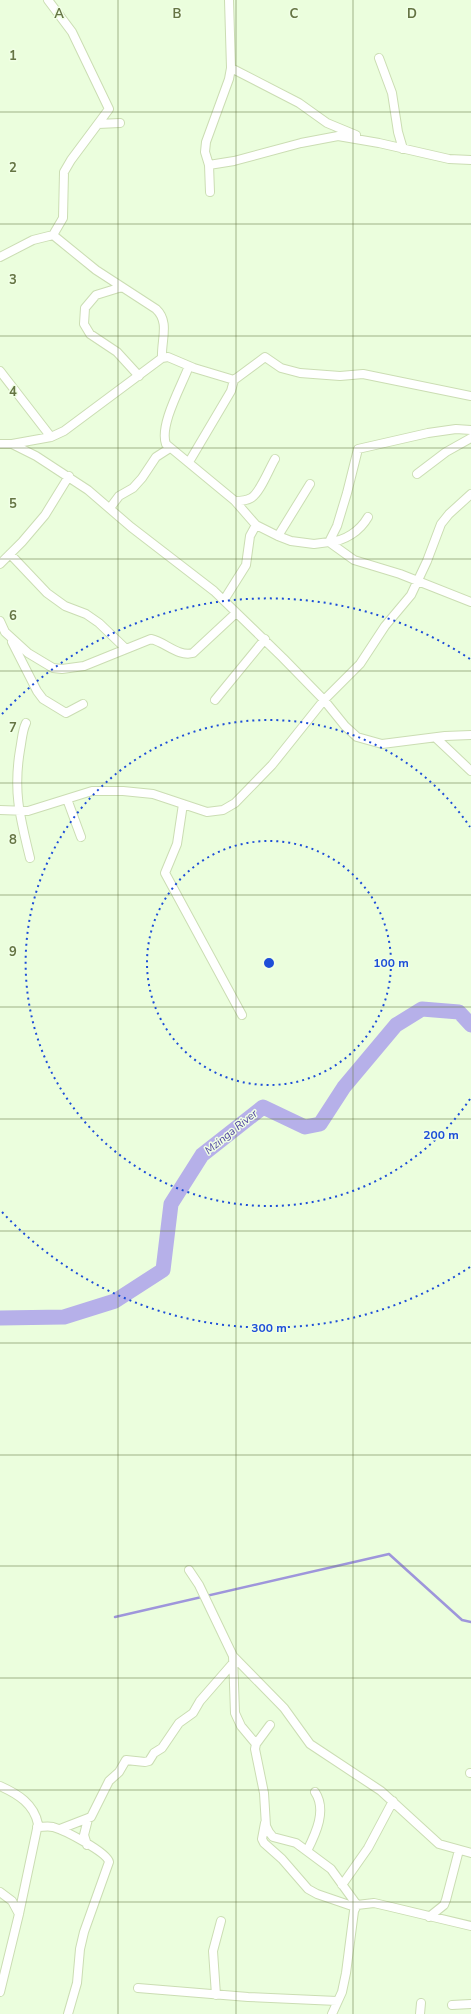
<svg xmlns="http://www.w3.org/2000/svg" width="471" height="2014" font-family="'Nunito Sans',sans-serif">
<rect width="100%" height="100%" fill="#ebfedd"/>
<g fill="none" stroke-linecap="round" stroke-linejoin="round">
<path stroke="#9e96db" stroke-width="2.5" d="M115,1617L389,1554L462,1620L471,1622"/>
<path stroke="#b6b0e9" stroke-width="15" d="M0,1318L64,1317L115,1301L163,1270L171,1204L202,1155L263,1107L305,1127L320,1124L344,1087L396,1025L422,1009L459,1012L471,1025"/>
<defs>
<path id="minor" d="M48,0L72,32L109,109L71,160L64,172L63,218L53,235L96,270L156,309C170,322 161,340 162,358
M379,58L392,93L398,132L403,149
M231,68L299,103L327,123L356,135
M98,124L120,123
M209,165L234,161L301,143L338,136L379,143L449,159L471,160
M210,192L209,165L205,152L206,142L229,79L231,68L229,0
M0,257L33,240L53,235
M122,287L96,295L85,308L84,324L90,334L117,352L139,376
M189,366C182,385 159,425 166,444L235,501L256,525L278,536L291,541L314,544L329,542L354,560L400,574L471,602
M0,371L51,437
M0,444H12L36,456L88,490L131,527L214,591L283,658L324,700L345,726L357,737L382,744L445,736L471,735
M12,444L51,437L64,431L162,358L168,357L194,368L234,380
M189,462L231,391L234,380L265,357L281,368L300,373L340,376L363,374L471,396
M417,474L446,452L471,438
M235,501C240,501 246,501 251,498C260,493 269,469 275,459
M110,508L119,496L133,488L142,478L156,457L170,448
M368,517C360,531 345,541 329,542L337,526L347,493L358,449L428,433L456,429L471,430
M278,536L310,484
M10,554L47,593L65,606L86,614L99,623L126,649
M0,564L22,542L45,515L69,476
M224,600L246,565L250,536L256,525
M0,621L5,632L28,653L53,668L62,669L84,666L151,639C165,642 178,657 193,653L236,613
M12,642L37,691L43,699L66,713L83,704
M215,700L265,639
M26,723C22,731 22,740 20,750C13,792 20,817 30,858
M436,738L471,771
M67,799L81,837
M183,804L177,844L165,873L242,1015
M0,810L28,811L92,791H123L153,794L207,812L223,810L235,803L272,765L324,700L360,664L385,626L411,595L427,561L441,524L449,514L471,494
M189,1570L199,1585L233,1656L235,1713L241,1726L256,1744
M233,1656L284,1708L310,1744L381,1791L439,1844L471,1853
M270,1725L256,1744L255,1749L264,1793L266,1826L269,1832L273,1837L296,1843L331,1869L357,1905
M470,1773H471
M0,1786C18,1794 34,1804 38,1824L19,1914L0,1992
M265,1823L262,1839L264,1843L282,1859L308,1889L317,1894L355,1907
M37,1827C43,1827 48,1826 53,1827C64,1830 107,1852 109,1862L84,1932L80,1949L77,1983L68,2014
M60,1829L91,1817L109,1781L119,1772L126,1760L145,1762L149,1761L154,1753L162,1748L179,1723L193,1713L200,1701L234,1662
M87,1845L84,1835L88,1819
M307,1851C316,1833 327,1810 315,1792
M342,1885L368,1848L393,1801
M0,1892L12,1901L19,1914
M429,1917L444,1905L446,1900L459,1850
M138,1988L248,1997L337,2001
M216,1995L213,1951L221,1921
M452,2005L471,2004
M332,2014L342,1992L346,1973L354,1911L357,1905L374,1903L387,1906L471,1926
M420,2014L421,2003"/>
</defs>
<use href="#minor" stroke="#cbddb3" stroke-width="10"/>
<use href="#minor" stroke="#fff" stroke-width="8"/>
</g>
<path fill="none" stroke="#657544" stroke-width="1" stroke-opacity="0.55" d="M118,0V2014M236,0V2014M353,0V2014M0,112H471M0,224H471M0,336H471M0,448H471M0,559H471M0,671H471M0,783H471M0,895H471M0,1007H471M0,1119H471M0,1231H471M0,1343H471M0,1455H471M0,1566H471M0,1678H471M0,1790H471M0,1902H471"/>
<g fill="none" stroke="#1d4ed8" stroke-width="2" stroke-dasharray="2 4">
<circle cx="269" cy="963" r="122"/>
<path d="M470 1099A243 243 0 1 1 470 827"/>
<path d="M470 1267A365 365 0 0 1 2 1212M2 714A365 365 0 0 1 470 659"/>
</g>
<g text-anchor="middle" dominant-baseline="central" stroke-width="3" stroke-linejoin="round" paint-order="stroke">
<g font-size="11" font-style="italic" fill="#4f43a1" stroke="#f0ffe5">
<text transform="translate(231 1132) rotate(-39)">Mzinga River</text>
</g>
</g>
<g font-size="13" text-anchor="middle" font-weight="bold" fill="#657544" stroke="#f0ffe5" stroke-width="3" stroke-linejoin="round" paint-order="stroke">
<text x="59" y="18">A</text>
<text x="177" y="18">B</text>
<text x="294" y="18">C</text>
<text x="412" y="18">D</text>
<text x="13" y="60">1</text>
<text x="13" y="172">2</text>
<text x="13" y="284">3</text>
<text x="13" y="396">4</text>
<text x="13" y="508">5</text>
<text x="13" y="620">6</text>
<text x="13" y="732">7</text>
<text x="13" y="844">8</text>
<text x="13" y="956">9</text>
</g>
<circle cx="269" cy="963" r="6" fill="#1d4ed8" stroke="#f0ffe5" stroke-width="2"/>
<g font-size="12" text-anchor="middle" font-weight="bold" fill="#1d4ed8" stroke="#f0ffe5" stroke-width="3" stroke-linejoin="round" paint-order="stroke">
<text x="391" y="967">100 m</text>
<text x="441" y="1139">200 m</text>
<text x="269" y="1332">300 m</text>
</g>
</svg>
